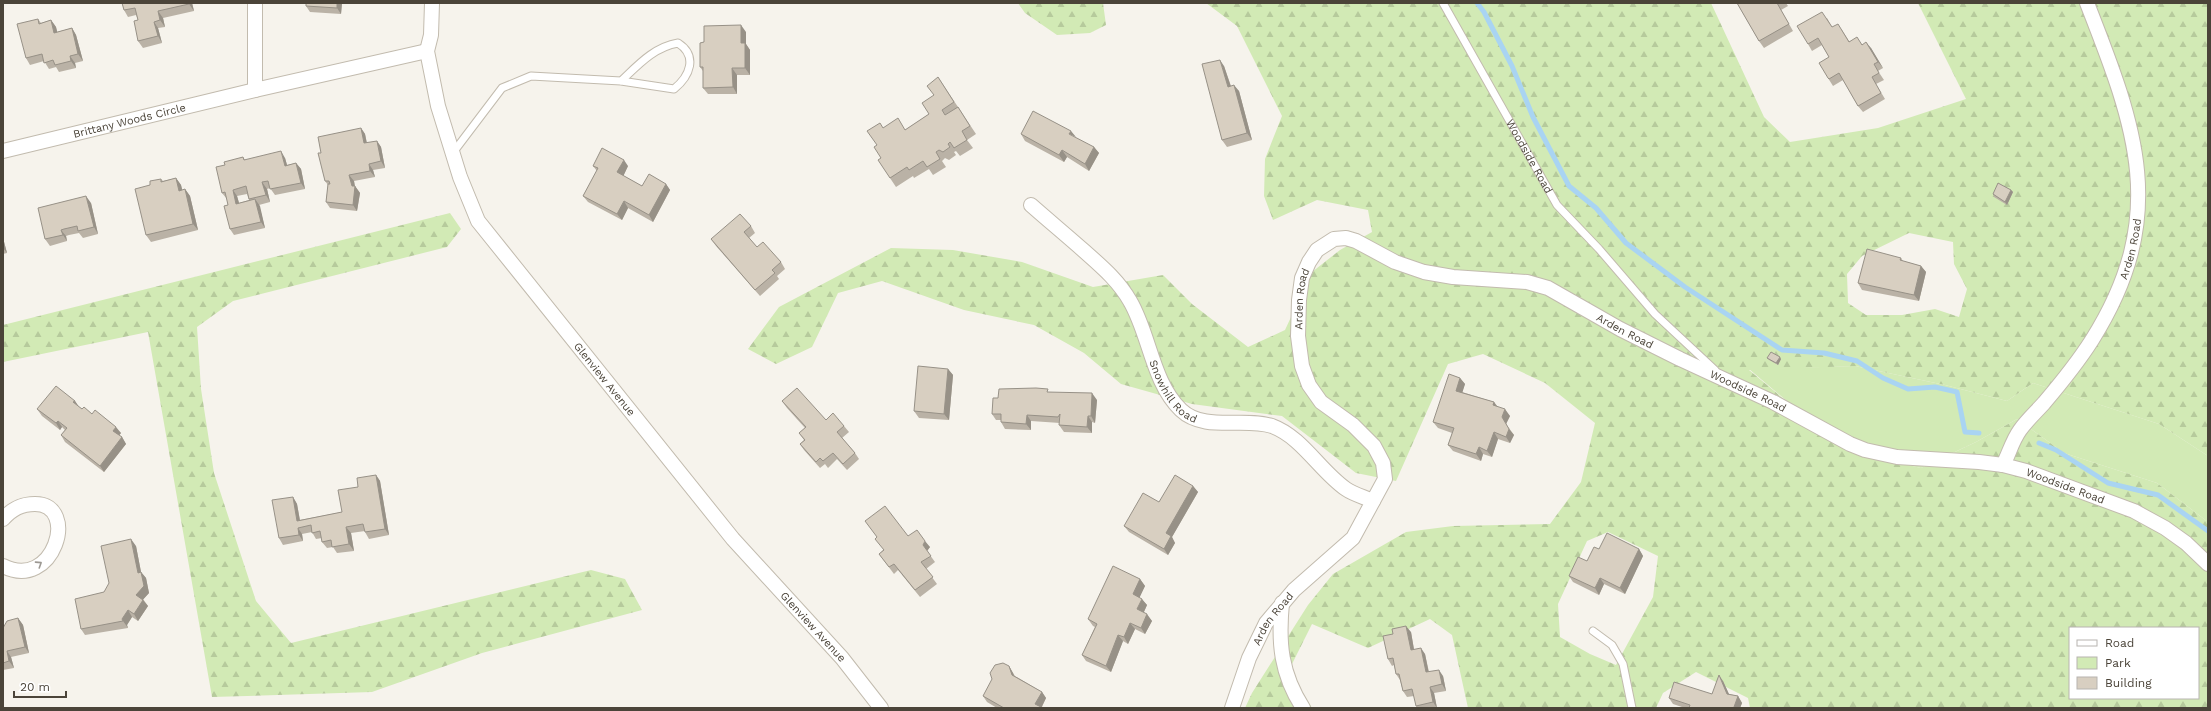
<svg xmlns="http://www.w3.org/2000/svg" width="2211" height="711" font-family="'Work Sans',sans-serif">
<defs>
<pattern id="forest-firs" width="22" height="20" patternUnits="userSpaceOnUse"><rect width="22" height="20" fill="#d2eab5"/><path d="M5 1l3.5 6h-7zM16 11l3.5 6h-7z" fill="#b6ca9c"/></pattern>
</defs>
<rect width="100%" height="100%" fill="#f6f3ec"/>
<path fill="#d2eab5" d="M1855,366L1945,385L2007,401L2033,383L2159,424L2208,456V522L2157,483L2064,453L2017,419L1976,442L1921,468L1845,450L1749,369Z"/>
<path fill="url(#forest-firs)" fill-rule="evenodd" d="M1018,3H1103L1106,25L1090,33L1057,35L1025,13Z
M1206,3H1711L1764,117L1790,142L1878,128L1966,99L1918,3H2208V456L2159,424L2033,383L2007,401L1945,385L1855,366L1749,370L1845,450L1921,468L1976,442L2017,419L2064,453L2157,483L2208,522V708H1750L1748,698L1696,672L1663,693L1656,708H1468L1452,635L1430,619L1368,648L1312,624L1289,670L1312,708H1245L1252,693L1308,605L1333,574L1406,532L1453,526L1550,524L1581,482L1595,423L1545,383L1483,354L1448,364L1396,481L1356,473L1282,416L1192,404L1121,384L1084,353L1034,325L964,310L882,281L838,293L812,347L776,364L748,349L779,307L891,248L953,250L1022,262L1093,287L1163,275L1192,304L1248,347L1285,330L1312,272L1340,250L1372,232L1368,210L1317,200L1273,220L1264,196L1265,159L1282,116L1237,26ZM1909,233L1953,242L1954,264L1967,289L1959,317L1935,309L1902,315H1866L1848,303L1847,274L1862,256ZM1608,532L1658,556L1653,597L1616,665L1590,654L1560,637L1558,604L1587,541ZM2070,628H2198V698H2070Z
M450,213L461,229L447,247L233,301L197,327L201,389L214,473L256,601L291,643L591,570L625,579L642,610L482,653L372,692L212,697L148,332L3,362V325Z"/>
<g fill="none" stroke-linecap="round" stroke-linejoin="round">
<path stroke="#a9d4f2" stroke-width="5" d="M1477,3L1484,12L1512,66L1533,117L1569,186L1596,208L1626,243L1685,287L1782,350L1824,353L1857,361L1883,378L1908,389L1935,387L1957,392L1965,432L1979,433
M2039,443L2056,450L2108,483L2158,495L2208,531"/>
<defs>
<g id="service">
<path id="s1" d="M1443,3L1557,205L1599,249L1655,314L1715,370"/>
<path d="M452,154L502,88L531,76L621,81L674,89C690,76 698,56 678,43C654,47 638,65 621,81"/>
<path d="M1593,631L1612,645L1623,664L1632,708"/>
</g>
<g id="minor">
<path d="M255,3V90"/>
<path id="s2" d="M432,3L431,35L427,51L438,106L460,177L478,221L733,539L842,658L881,708"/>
<path id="s3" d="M3,151L255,90L427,51"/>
<path id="s4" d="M1031,205C1048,220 1066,235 1083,250C1101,266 1118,280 1130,301C1150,335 1152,382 1181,410C1204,432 1244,417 1272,426C1302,437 1320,471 1346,489C1353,494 1364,497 1373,501"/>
<path id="s5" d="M2003,465C2009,454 2012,441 2020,430C2027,420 2036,412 2044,403C2061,383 2078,362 2092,340C2170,216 2136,128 2087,3"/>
<path d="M3,519C12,509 21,504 35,504C80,504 54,592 3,566"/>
<path d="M1282,603C1278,643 1281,674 1303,708"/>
<path id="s6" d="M1232,708L1249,658L1266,623L1294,590L1353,538L1385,479L1383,463L1374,446L1353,425L1321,402L1309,385L1302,366L1298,336L1299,300L1302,278L1309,262L1317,250L1334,239L1346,238L1356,241L1395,262L1424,272L1453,277L1527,282L1548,288L1620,329L1680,359L1773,402L1850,444L1865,450L1897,457L1979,462L2003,465L2026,471L2134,511L2165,528L2186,543L2208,564"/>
</g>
</defs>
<use href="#service" stroke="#c2bbae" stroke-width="9"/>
<use href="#minor" stroke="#c2bbae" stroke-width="16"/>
<use href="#service" stroke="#fff" stroke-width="7"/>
<use href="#minor" stroke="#fff" stroke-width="14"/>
</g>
<path fill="#bab2a6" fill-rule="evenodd" d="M122,3H192L194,11L163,18L165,27L158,28L162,43L143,48L138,41V20L136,15L128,17L124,10Z
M342,3L341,14L310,12L306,6Z
M1737,3H1786L1788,6L1781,10L1793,31L1764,48L1759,41Z
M1827,18L1832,27L1842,30L1849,41L1862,44L1871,48L1883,68L1878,71L1884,80L1876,84L1885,99L1863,112L1858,106L1843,80L1833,86L1828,78L1829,57L1822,45L1812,51L1808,44Z
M38,19L41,23L51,20L56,27L57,32L72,28L76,35L83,61L75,63L76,68L59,72L56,67L49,69L44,61L30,65L26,58Z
M746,32V44L750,50V75H737V94H708L703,88V71L700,67L704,42Z
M1224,66L1231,86L1239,91L1252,140L1227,147L1222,140Z
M938,77L976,134L967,140L973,148L960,156L956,151L954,152L956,155L949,160L945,158L942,161L946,167L933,175L929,169L914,178L913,176L896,187L890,178L881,158L877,145L884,128L905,130L929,114Z
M361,128L365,134L367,143L377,141L381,147L385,168L373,170L375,177L354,181L355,186L360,193L357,211L330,208L326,202L328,185L325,181L321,153Z
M1021,134L1094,147L1099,153L1089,171L1067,157L1064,162L1025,141Z
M243,157L245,160L285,158L287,165L296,163L301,169L305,189L275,195L270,188L267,189L270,202L259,205L265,228L234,235L230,229L228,205L227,199L222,193L225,165ZM247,194L249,200L239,203L237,196Z
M593,166H628L623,176L642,186L666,184L670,190L653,222L628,208L622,220L588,202L583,196L597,171Z
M176,178L181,185L182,190L185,189L190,196L198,230L151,242L146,235L150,185L161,179L163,181Z
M2011,190L2013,192L2007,205L1994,197L1993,194Z
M91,203L98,234L83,238L79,233L69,235L66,236L67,241L50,246L45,239Z
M751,226L755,233L749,238L757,247L781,262L785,269L777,276L779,279L760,296L716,246L711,239Z
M3,238L7,253L3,254Z
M1901,258L1903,261L1921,266L1926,272L1919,301L1862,290L1858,283Z
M1767,358L1781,359L1778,365L1769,360Z
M948,369L953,375L949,420L919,418L914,411Z
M1460,378L1465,384L1462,392L1494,402L1498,407L1510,416L1506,424L1514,435L1510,443L1498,439L1492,457L1483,454L1481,461L1453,451L1448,445L1452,433L1438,428L1433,422Z
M1049,392L1097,400L1095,423L1092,422V433L1064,432L1059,425L1060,423L1031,421V430L1005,429L1001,422V420H996L992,414L998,398Z
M75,401L79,407L82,409L92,414L121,433L119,435L122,437L126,444L104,472L65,442L61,435L65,430L62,427L60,430L42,416L37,409Z
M782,401L826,420L844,426L849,432L842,438L855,453L859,459L847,470L837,459L828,468L825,464L820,468L804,450L800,444L804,440L799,433L805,428L787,408Z
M376,475L380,481L389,535L369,539L365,532V531L351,533L354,551L337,553L333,547L327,548L322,542V538L316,539L312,532L302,534L303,541L283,545L279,538L293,497L297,504L300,520L342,512L358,487Z
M1193,486L1198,492L1172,537L1175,543L1168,555L1129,532L1124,526L1159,502Z
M908,536L930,547L927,551L935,562L926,569L937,584L920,597L898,570L894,574L879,554L883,550Z
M136,546L141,572L146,578L149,593L143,599L148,606L138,621L132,617L127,625L128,628L85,635L81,629Z
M1599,549H1639L1643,556L1625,594L1604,584L1599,595L1573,582L1569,576L1587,561Z
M1140,579L1145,586L1139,597L1147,605L1144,612L1152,621L1145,634L1135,629L1128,644L1123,641L1111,672L1086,661L1082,655L1095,627L1093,626L1088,619Z
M18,618L23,625L29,653L11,657L14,668L3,670V628Z
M1411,632L1414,649L1425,654L1429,672L1443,676L1446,691L1434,693L1437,708H1417L1416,706L1414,696L1407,697L1403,691L1400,680L1396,674L1394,665L1392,666L1388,659Z
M1009,666L1013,673L1015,676L1042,692L1046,698L1042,707L1043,708H997L987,702L983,696Z
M1723,681L1729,694L1738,696L1742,703L1740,708H1685L1673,704L1669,698L1712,694Z"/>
<path fill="#979187" d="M189,3H192L194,11L189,4Z
M337,3H342L341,14L337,8Z
M158,11L163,18L165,27L160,20Z
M51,20L56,27L59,39L54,33Z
M154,22L158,28L162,43L158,36Z
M741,25L746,32V44L750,50V75L745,68L741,43Z
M72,28L76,35L83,61L78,54Z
M1866,42L1871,48L1883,68L1878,62Z
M70,56L75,63L76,68L71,61Z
M1220,60L1224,66L1233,93L1228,87Z
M732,68L737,75V94L733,87Z
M1234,85L1239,91L1252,140L1247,133Z
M361,128L365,134L368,150L364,143Z
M1071,131L1076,137L1069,134Z
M377,141L381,147L385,168L381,161Z
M1094,147L1099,153L1089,171L1085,164Z
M1062,150L1067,157L1064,162L1059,155Z
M281,151L285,158L289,172L285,166Z
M624,160L628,166L622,179L617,172Z
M296,163L301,169L305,189L301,183Z
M369,164L373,170L375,177L370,171Z
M349,175L354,181L355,188V186L360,193L357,211L353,205L352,186Z
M176,178L181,185L184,197L179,191Z
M262,182L267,189L270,202L266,195Z
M666,184L670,190L653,222L649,215Z
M185,189L190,196L198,230L193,224Z
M233,190L237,196L241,210L236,204Z
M2011,190L2013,192L2007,205L2005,202Z
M86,196L91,203L98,234L94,227Z
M255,199L260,206L265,228L261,222Z
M624,201L628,208L622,220L617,214Z
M61,230L66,236L67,241L63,235Z
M3,238L7,253L3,248Z
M1921,266L1926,272L1919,301L1914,295Z
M1780,357L1781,359L1778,365L1776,363Z
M948,369L953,375L949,420L944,414Z
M1460,378L1465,384L1461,397L1456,391Z
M1092,393L1097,400L1095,423L1091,416Z
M75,401L79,407L73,402Z
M1494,402L1498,408L1493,405Z
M1505,409L1510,416L1506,424L1502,417Z
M1027,415L1031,421V430L1026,424Z
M1088,416L1092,422V433L1087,427Z
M58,421L62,427L60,430L56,423Z
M116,427L121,433L118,437L113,431Z
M1509,429L1514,435L1510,443L1506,437Z
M1494,432L1498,439L1492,457L1487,451Z
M122,437L126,444L104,472L100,466Z
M1479,447L1483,454L1481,461L1476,454Z
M376,475L380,481L389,535L385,529Z
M1193,486L1198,492L1172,537L1175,543L1168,555L1164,549L1166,533Z
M293,497L297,504L301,527L297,521Z
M346,527L351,533L354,551L349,544Z
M298,528L302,534L303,541L299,535Z
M131,539L136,546L141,572L146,578L149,593L141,602L136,595L138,573Z
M925,541L930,547L927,551L923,545Z
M1639,549L1643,556L1625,594L1620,588Z
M1600,578L1604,584L1599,595L1595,588Z
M1140,579L1145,586L1138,601L1133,594Z
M1142,599L1147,605L1142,616L1137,609Z
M143,600L148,606L138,621L134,614Z
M128,610L132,617L127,625L128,628L123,621L122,619Z
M1147,614L1152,621L1145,634L1141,628Z
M18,618L23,625L29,653L25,647Z
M1130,623L1135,629L1128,644L1124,637Z
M1406,626L1411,632L1415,656L1411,650Z
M1118,635L1123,641L1111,672L1106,666Z
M1421,648L1425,654L1430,679L1426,672Z
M7,651L11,657L14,668L9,661Z
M1009,666L1013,673L1016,681L1012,675Z
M1439,670L1443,676L1446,691L1442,684Z
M1719,675L1723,681L1732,701L1727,694Z
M1430,687L1434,693L1437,708L1433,702Z
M1042,692L1046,698L1041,708L1035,704Z
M1738,696L1742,703L1740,708H1734V707Z"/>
<path fill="#d8cfc1" stroke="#979187" d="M122,3H189V4L158,11L160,20L154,22L158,36L138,41L134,21L138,20L135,8L124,10Z
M306,3H337V8L306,6Z
M1737,3H1777L1789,24L1759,41Z
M1822,12L1832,27L1838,24L1849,42L1857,37L1862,45L1866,42L1878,62L1874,64L1879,73L1872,77L1881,93L1858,106L1839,73L1829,79L1828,78L1819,63L1829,57L1818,38L1808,44L1797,26Z
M38,19L39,24L51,20L54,33L72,28L78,54L70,56L71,61L55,65L53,60L44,63L42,54L26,58L17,24Z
M741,25V43H745V68H732L733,87L703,88V67H700V43L704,42V26Z
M1220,60L1228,87L1234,85L1247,133L1222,140L1202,64Z
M938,77L954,102L942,110L945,115L958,107L970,126L962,131L967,140L954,148L950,142L948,144L950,147L943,152L939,150L936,152L940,159L927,167L923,161L909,170L907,167L890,178L878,160L881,158L874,147L877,145L867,131L880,123L883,128L898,118L905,130L929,114L922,103L934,95L927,86Z
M1033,111L1071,131L1069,134L1094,147L1085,164L1062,150L1059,155L1021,134Z
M361,128L364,143L377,141L381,161L369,164L370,171L349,175L352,186H355L353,205L326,202L328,184H330L329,181H325L318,153H321L318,137Z
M602,148L624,160L617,172L642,186L649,174L666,184L649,215L624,201L617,214L583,196L598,168L593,166Z
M281,151L285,166L296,163L301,183L270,189L268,181L262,182L266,195L249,199L246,186L233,190L236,204L255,199L261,222L230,229L224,206L228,205L225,192L222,193L216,167L225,165L224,162L243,157L244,160Z
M176,178L179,191L185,189L193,224L146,235L135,189L150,185V181L161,179V182Z
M1998,183L2011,190L2005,202L1993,194Z
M86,196L94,227L78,231L77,226L64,229L61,230L63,235L45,239L38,208Z
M740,214L751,226L744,232L757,247L763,242L781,262L772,270L775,273L755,290L711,239Z
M1867,249L1901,258L1900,260L1921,266L1914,295L1858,283Z
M1771,352L1780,357L1776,363L1767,358Z
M918,366L948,369L944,414L914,411Z
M1449,374L1460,378L1456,391L1494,402L1493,405L1505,409L1502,417L1509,429L1506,437L1494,432L1487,451L1479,447L1476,454L1448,445L1454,428L1433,422Z
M56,386L75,401L73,402L82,409L84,407L92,414L95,410L116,427L113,431L122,437L100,466L61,435L67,428L58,421L56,423L37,409Z
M797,388L826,420L833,413L844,426L837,432L855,453L843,464L833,453L823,461L820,458L816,462L800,444L805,440L799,433L806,427L782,401Z
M1036,388L1048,389L1047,392L1092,393L1091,416H1088L1087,427L1059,425L1060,414L1058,417L1027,415L1026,424L1001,422V414H992L993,398H998L999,389Z
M376,475L385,529L365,532L363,524L346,527L349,544L332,547L331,540L322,542L320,531L312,533L311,525L298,528L299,535L279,538L272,500L293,497L297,521L342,512L338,490L358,487L357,478Z
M1175,475L1193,486L1166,533L1171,536L1164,549L1124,526L1143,493L1159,502Z
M885,506L908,536L917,530L925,541L923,545L931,556L921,562L933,577L915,590L894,564L889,567L879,554L884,550L875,539L877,537L865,521Z
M1607,533L1639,549L1620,588L1600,578L1595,588L1569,576L1578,557L1587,561L1594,547L1599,549Z
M131,539L138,573L141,572L144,586L136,595L143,600L134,614L128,610L122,619L123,621L81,629L75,599L104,592L109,583L101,546Z
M1113,566L1140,579L1133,594L1142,599L1137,609L1147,614L1141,628L1130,623L1124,637L1118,635L1106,666L1082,655L1097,624L1088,619Z
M18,618L25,647L7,651L9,661L3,663V628L7,621Z
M1406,626L1411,650L1421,648L1426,672L1439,670L1442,684L1430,687L1433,702L1416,706L1412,689L1403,691L1399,674H1396L1393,658L1388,659L1383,636L1393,634L1392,629Z
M1003,663L1009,666L1012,675L1042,692L1035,704L1043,708H1004L983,696L992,679L990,673L995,665Z
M1719,675L1727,694L1738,696L1734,707V708H1689L1690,705L1669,698L1674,682L1712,694Z"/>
<defs><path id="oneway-chevron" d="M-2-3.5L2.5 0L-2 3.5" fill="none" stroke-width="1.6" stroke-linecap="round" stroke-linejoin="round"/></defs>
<use stroke="#9c9892" href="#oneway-chevron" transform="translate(39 564) rotate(-33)"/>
<g text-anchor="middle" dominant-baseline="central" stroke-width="3" stroke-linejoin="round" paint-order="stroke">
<g font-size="11" fill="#4b4439" stroke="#fff">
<text stroke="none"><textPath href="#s3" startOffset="130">Brittany Woods Circle</textPath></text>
<text stroke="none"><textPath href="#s1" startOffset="176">Woodside Road</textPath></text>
<text stroke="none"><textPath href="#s5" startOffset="254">Arden Road</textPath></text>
<text stroke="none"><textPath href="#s6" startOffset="494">Arden Road</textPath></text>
<text stroke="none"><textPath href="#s6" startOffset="878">Arden Road</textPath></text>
<text stroke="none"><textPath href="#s2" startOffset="429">Glenview Avenue</textPath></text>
<text stroke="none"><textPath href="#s4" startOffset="240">Snowhill Road</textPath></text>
<text stroke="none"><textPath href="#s6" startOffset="1015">Woodside Road</textPath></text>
<text stroke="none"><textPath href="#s6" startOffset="1351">Woodside Road</textPath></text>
<text stroke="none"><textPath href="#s6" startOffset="99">Arden Road</textPath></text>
<text stroke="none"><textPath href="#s2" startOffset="753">Glenview Avenue</textPath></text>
</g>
</g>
<rect width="2211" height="711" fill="none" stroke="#4b4439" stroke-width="8"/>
<rect x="2069" y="627" width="130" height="72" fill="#ffffff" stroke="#b7b4b0"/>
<rect x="2077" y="640" width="20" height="6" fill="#ffffff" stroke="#b7b4b0"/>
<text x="2105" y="647" font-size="12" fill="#4b4439">Road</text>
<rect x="2077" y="657" width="20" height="12" fill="#d2eab5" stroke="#b7b4b0"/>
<text x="2105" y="667" font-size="12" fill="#4b4439">Park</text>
<rect x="2077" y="677" width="20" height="12" fill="#d8cfc1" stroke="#b7b4b0"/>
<text x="2105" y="687" font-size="12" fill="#4b4439">Building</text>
<path d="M14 691v6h52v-6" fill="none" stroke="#4b4439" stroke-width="2"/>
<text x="20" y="691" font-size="12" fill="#4b4439" stroke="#ffffff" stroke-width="3" paint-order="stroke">20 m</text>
</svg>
